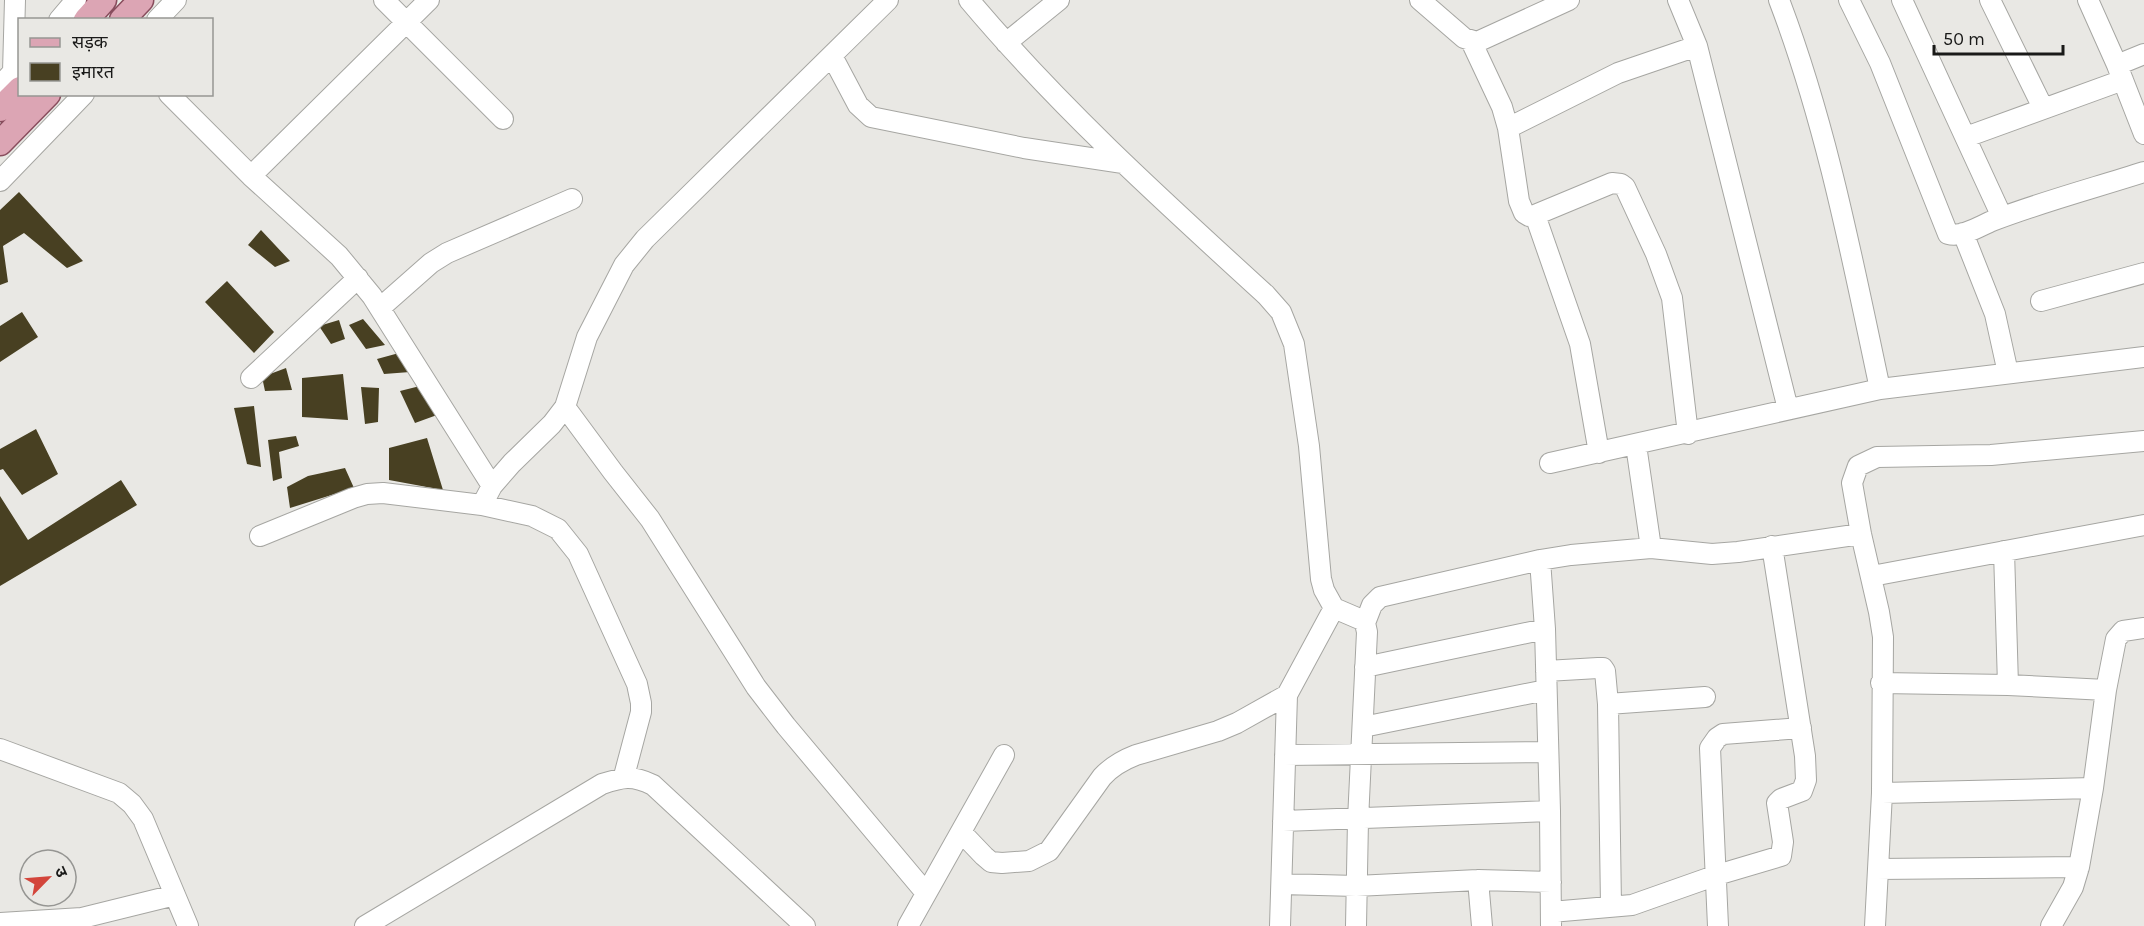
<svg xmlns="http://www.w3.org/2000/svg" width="2144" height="926" font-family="Karla,'Noto Sans Devanagari',sans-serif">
<rect width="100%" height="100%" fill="#e9e8e4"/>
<path fill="#484022" d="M19,192L83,261L67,268L24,233L3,246L8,282L0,285V210Z
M261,230L290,261L275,267L248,245Z
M227,281L274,332L254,353L205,302Z
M22,312L38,337L0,362V326Z
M363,319L385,345L366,349L349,325Z
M339,320L345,339L331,344L319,326Z
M399,353L410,372L384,374L377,359Z
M286,368L292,390L265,391L262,377Z
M343,374L348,420L302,417V378Z
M420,386L437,415L415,423L400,391Z
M361,387L379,388L378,422L365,424Z
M254,406L261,467L247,464L234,408Z
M36,429L58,474L22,495L3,469L0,470V449Z
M296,436L299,446L279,452L282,478L273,481L268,440Z
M427,438L443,490L389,480V448Z
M345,468L354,488L290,508L287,487L308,476Z
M121,480L137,505L0,586V496L28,540Z"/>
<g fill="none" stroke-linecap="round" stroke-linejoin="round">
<defs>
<path id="minor" d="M384,0L503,119
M969,0C1059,107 1163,201 1266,295L1281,312L1294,344L1309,446L1321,579L1324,590L1334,608L1362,620L1365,623L1367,632L1358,820L1356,926
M1420,0L1464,38L1477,42L1569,0
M1678,0L1697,46L1788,409
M1779,0C1827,126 1852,258 1880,389
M1849,0L1880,63L1948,234C1962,238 1980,226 1992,221C2041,202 2094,188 2144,172
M1902,0L2002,217
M1990,0L2043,108
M2088,0L2117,65L2144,134
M59,20L76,0
M157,20L176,0
M1471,41L1502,107L1508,128L1519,201L1524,213L1529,216L1535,215L1612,183L1621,184L1625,187L1656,254L1672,298L1688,434
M1006,43L1059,0
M832,56L858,105L871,117L1024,148L1123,163
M2117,65L2144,54
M13,72L15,0
M0,86L20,64
M169,94L251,176L339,256L372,296L492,486
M1508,128L1618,73L1697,46
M1966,137L2123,80
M251,176L429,0
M0,181L84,94
M1535,215L1580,344L1599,453
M1963,233L1995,314L2008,373
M2041,301L2144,273
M380,308L431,263L447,253L572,199
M251,378L358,278
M565,407L613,472L650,519L756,687L786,726L926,893
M1636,445L1651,548
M1550,463L1880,389L2144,357
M482,505L492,486L512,463L552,424L565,407L587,337L624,265L645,239L888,0
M260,536L353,498L367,494L383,493L482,505L532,516L558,529L578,554L637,684L641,703V712L624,776
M2004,551L2008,685
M1540,560L1545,629L1550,811L1551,926
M1872,576L2144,525
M1365,623L1372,605L1380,597L1540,560L1571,555L1651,548L1712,554L1738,552L1861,534
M1365,667L1545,629
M1546,671L1598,668H1603L1605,671L1608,704L1611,906
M1881,683L2008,685L2106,690
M1608,704L1705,697
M1363,727L1546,690
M0,749L119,793L132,804L143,819L188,926
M1285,755L1548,752
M1882,793L2093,788
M1283,821L1550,811
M961,832L984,856L991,862L1002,863L1029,861L1049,851L1102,777C1112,766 1123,760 1136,755L1218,731L1237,723L1287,695
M1878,869L2079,867
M1478,880L1482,926
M1282,884L1356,886L1478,880L1551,882
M1551,912L1632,905L1717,875L1781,856L1783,842L1777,803L1781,799L1802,791L1806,780L1805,756L1772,546
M0,923L82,918L175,895
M365,926L602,784C623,777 632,775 653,785L805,926
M908,926L1004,755
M1280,926L1287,695L1334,608
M1718,926L1710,748L1717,738L1723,734L1801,728
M1875,926L1882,793L1883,637L1879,612L1861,534L1852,483L1858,466L1877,457L1991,455L2144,441
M2051,926L2073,887L2079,867L2093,788L2106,690L2116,639L2123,631L2144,628"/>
<path id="major" d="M86,20L104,0
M122,20L141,0
M0,109L20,89
M0,143L48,94"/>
</defs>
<use href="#minor" stroke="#a6a6a2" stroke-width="22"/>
<use href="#major" stroke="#884d5d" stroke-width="27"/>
<use href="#minor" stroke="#fff" stroke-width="20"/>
<use href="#major" stroke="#dca5b4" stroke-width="24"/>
</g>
<rect x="18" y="18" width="195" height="78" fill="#e9e8e4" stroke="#969693" stroke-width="1.5"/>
<rect x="30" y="38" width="30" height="9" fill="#dca5b4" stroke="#969693" stroke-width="1.5"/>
<text x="72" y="48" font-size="18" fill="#1a1a19">सड़क</text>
<rect x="30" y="63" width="30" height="18" fill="#484022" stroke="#969693" stroke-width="1.5"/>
<text x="72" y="78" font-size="18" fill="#1a1a19">इमारत</text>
<g transform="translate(48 878) rotate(65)"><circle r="28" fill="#e9e8e4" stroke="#969693" stroke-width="1.5"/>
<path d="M0-4.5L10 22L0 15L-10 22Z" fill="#d3453b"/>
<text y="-9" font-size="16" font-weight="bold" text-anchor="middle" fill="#1a1a19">उ</text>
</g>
<path d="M1934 45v9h129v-9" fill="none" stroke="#1a1a19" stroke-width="3"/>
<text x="1943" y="45" font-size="18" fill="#1a1a19" stroke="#e9e8e4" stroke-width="4.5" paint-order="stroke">50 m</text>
</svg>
